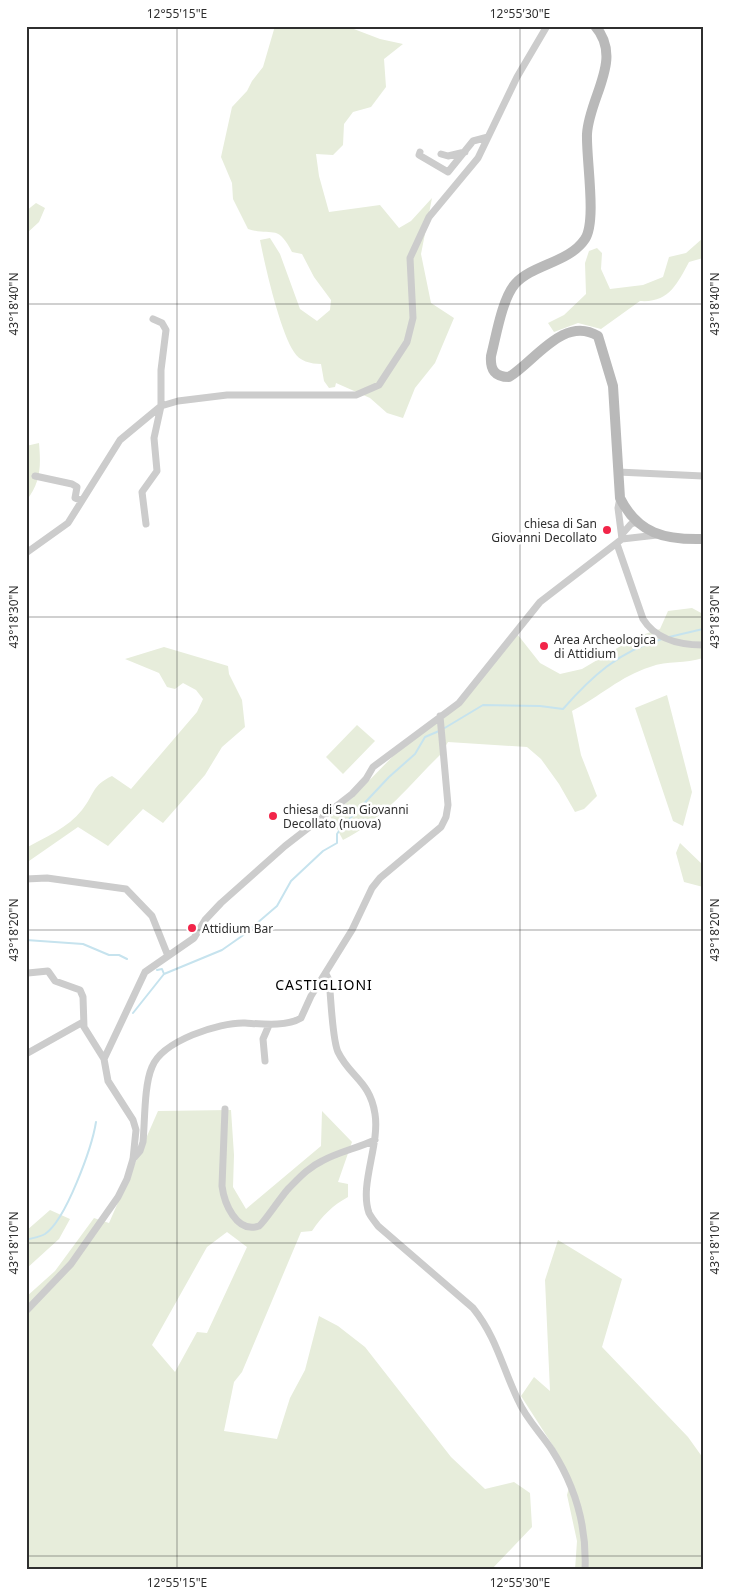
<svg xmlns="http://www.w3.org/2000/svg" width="729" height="1596" font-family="'Noto Sans',sans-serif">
<rect width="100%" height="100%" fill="#fff"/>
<path fill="#e7eddb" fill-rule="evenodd" d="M275,26H346L380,39L403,44L384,59L386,87L371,107L353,112L344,124L343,145L333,155L316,154L319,176L329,212L380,205L399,228L411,221L432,198L421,254L431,303L454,318L435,363L415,388L403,418L387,413L370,398L336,383L335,387L329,388L324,381L321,364C311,364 299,361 294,352C280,331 265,266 260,240L270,238L280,254L300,309L317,321L330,310L331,300L314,277L302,254L292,252C277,223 273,237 248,229L233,199L232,183L221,157L232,107L247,91L252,81L263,67Z
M36,203L45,208L39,222L26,234V211Z
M703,238V258L689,262C677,284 669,303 640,301L601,329L578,323L554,332L548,323L564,315L586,294L585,263L589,251L597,248L602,253L601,269L610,289L643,285L663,277L669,257L686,253Z
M39,443C41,466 41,482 26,501V446Z
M692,608L703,614V658C685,664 668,660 650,667C621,676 599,697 572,711L581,755L597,796L584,809L575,812L559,784L541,759L527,747L448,742L441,754C410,784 382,821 343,840L330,816L352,798L398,751L458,700L514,630L540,663L560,674L582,669L636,637L660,629L668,611Z
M164,647L228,666L229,674L242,700L245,727L222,747L205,775L163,823L143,809L108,846L78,827L29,861L26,848C45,837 68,828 82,810C95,794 91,786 112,776L131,789L197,712L203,699L196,690L183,683L175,689L167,687L159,673L125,659Z
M667,695L692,792L683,826L673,821L635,708Z
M357,725L375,741L343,774L326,757Z
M680,843L703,865V887L684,882L676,853Z
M231,1110L234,1155L233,1187L246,1209L321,1146L322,1111L352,1142L338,1182L348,1184V1197C333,1205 322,1216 312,1231L301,1232L242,1372L234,1382L224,1431L277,1439L290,1398L305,1370L319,1316L338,1326L365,1347L451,1457L485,1489L514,1482L530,1493L532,1527L491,1570H26V1297L55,1271L94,1218L109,1223L158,1111ZM227,1232L247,1247L207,1333L197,1332L175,1372L152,1345L207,1247Z
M50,1210L70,1219L59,1239L26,1269V1231Z
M558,1240L622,1279L602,1347L688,1437L703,1458V1570H575L577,1541L567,1495L571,1479L557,1452L521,1396L534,1377L550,1391L545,1280Z"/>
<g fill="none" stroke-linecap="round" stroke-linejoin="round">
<path stroke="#c6e3ee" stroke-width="2" d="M669,637L703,629
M443,729L483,705L540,706L563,709C591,677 619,651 662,639
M26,940L83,944L109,955H119L127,959
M157,970L162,969L164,974
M133,1013L164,974L222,950L242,936L277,906L291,881L323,851L337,843V834L341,828L389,777L415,754L425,737L439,731
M26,1240C32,1238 40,1237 45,1234C66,1220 92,1147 96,1122"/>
<path stroke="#ccc" stroke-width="7" d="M420,152L419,155L448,172L473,141L488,137
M441,154L448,156L465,152
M618,472L703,476
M35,476L72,484L77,487L75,498L80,500
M620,498L618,508L622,539
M146,524L142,492L157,471L154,438L161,406V370L166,330L162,323L153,319
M623,533L631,524L637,522
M617,544L643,619C656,640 679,645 703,645
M26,553L68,523L120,440L161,406L178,401L227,395H356L379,385L407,342L413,318L410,258L429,217L478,158L517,77L547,26
M26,879L47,878L126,889L152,916L168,956
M28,973L48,971L55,981L80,990L83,997L84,1027L104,1059
M326,974L329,980C331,996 332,1039 338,1052C350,1077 370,1081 375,1114C380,1145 359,1185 369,1213C371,1217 375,1222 378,1226L473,1308C497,1338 502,1367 518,1400C526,1419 541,1433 552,1450C575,1486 587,1527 585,1570
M26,1054L83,1022
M265,1061L263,1039L269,1025
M225,1109L222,1186C224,1202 236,1234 259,1226C263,1224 282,1195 289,1188C299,1178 309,1167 322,1161C338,1152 358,1148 375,1140
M133,1159L140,1151L143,1142C145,1121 144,1085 152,1067C162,1041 219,1022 245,1023C262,1024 286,1027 301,1018L311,996L352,930L372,888L380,878L441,827L446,817L448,805L440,716
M26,1311L71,1264L118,1197L127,1179L133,1159L136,1130L133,1120L108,1081L104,1059L145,972L194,938L205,920L221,903L285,846L352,794L366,779L373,767L459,703L540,602L622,539L657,535"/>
<path stroke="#b9b9b9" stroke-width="10" d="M595,26C624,59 589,97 587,134C586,159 597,221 585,239C569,263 533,264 515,284C502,299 496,337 491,356C490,370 495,377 509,377C535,361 564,315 598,336L613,386L620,498C638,534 665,540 703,539"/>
</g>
<path fill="none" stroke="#2f2f2f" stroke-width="1" stroke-opacity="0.45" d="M177,26V1570M520,26V1570M26,304H703M26,617H703M26,930H703M26,1243H703M26,1556H703"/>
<g fill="#f22549" stroke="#fff" stroke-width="2">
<circle cx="607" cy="530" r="5"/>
<circle cx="544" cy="646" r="5"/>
<circle cx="273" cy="816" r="5"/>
<circle cx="192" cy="928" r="5"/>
</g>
<g text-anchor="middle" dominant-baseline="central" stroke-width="5" stroke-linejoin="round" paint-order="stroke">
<g font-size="12" fill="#2f2f2f" stroke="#fff" text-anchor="start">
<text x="597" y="523" text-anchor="end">chiesa di San<tspan x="597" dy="14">Giovanni Decollato</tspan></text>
<text x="554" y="639">Area Archeologica<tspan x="554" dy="14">di Attidium</tspan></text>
<text x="283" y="809">chiesa di San Giovanni<tspan x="283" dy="14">Decollato (nuova)</tspan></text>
<text x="202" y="928">Attidium Bar</text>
</g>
<g font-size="14" letter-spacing="1" fill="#000" stroke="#fff">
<text x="324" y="984">CASTIGLIONI</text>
</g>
</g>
<rect width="729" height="1596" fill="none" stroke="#ffffff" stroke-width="55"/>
<rect x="28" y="28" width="674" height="1540" fill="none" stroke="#2f2f2f" stroke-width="2"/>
<g font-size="12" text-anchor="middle" fill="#2f2f2f">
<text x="177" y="18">12°55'15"E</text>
<text x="520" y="18">12°55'30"E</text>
<text transform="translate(14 304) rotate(-90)" y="4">43°18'40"N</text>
<text transform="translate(715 304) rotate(-90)" y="4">43°18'40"N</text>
<text transform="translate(14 617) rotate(-90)" y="4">43°18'30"N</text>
<text transform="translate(715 617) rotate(-90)" y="4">43°18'30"N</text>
<text transform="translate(14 930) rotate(-90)" y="4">43°18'20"N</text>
<text transform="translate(715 930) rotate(-90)" y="4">43°18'20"N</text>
<text transform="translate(14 1243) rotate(-90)" y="4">43°18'10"N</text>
<text transform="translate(715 1243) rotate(-90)" y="4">43°18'10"N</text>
<text x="177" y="1587">12°55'15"E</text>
<text x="520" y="1587">12°55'30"E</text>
</g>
</svg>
